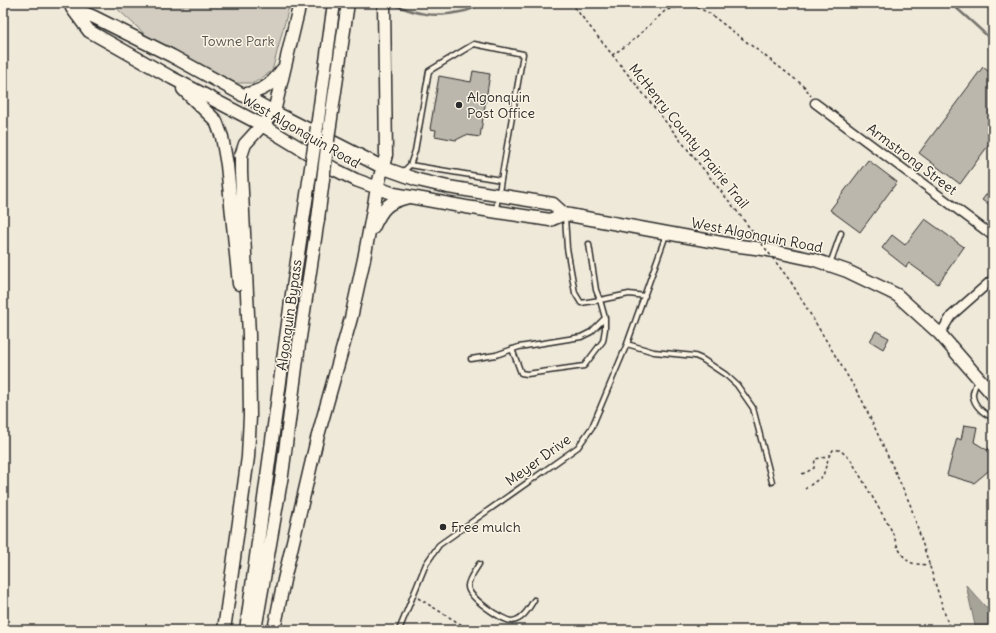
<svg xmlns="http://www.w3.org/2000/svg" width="996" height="633" font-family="Delius,sans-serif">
<rect width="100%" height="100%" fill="#efe9da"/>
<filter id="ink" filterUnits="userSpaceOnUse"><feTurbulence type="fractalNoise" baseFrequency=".025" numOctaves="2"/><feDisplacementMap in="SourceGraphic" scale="8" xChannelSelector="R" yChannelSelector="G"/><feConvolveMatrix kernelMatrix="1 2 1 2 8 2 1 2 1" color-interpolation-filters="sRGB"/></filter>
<g filter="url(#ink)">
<path fill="#d2cdc0" stroke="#7e7c76" d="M111,3H290L272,71L254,83H236L149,38Z"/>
<path fill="#a6a399" stroke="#75736d" d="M966,585L993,615V630H976Z"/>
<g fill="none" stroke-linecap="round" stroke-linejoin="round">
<path stroke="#75736d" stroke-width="2.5" d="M391,3C415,14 434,18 460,12C467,11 475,8 480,3
M951,3L993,41"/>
</g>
<path fill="#bcb7ac" stroke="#2b2b2b" d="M983,67L993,75V139L960,184L919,153Z
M473,71L490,74L480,137L466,135L456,140L435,136L436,130L430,129L439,76L471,82Z
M868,160L897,182L860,232L830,210Z
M993,186V208L982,200Z
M925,219L964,247L938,284L909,263L906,267L882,248L892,235L905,245Z
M876,331L889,338L883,349L870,341Z
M964,425L977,427L974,442L987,450L993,444V467L974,483L947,475L957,438L961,440Z"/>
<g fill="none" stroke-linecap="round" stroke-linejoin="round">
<defs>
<path id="service" d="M410,165L501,180
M402,173L410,165L415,151L429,71L474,44L523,54L496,209
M565,217L567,248L575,293L581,303L600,300L596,290L589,244
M830,264L841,233
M627,344L654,352L695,356L702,359L726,375L737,385L753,408L772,482
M512,349L521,373L527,374L584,366L603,341L605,329V318
M471,359L496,355L519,347L581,337L591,332L605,318L600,300L629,294L645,296
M977,380C976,385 972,392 973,396C974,406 985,415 993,417
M479,564C475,571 468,579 468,586C467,597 503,621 512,621C523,620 529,608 534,600
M399,630L426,564L439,545L578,447L592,427L627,344L666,235"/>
<path id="minor" d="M815,103L993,236
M940,334L951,316L993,279"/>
<path id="primary" d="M72,8L94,17L172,56L274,112L384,168L418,180L448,187L553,204L564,214L732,245L763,249L815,260L847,271L897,295L940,334L993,395
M72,8L89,31L172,78L262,125L336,170L356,180L394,194L466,207L550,220L564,214
M183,89L216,121L222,137L227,165L239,284
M242,95C262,91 270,87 282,70
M317,127L334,3
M329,132L348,3
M373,228C382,208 387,202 409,197
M224,630L248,457L250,416L249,335L241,172V156L245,144L274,112L300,3
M246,630L292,294L308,188
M255,630L282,475L299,344L318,219
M274,630L284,580L317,439L351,318L364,259L377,188L386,155L384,3"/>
</defs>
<use href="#service" stroke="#2b2b2b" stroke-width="7"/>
<use href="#minor" stroke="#2b2b2b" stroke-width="11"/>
<use href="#primary" stroke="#2b2b2b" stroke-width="15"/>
<path stroke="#2b2b2b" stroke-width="1.5" stroke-dasharray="3 3" stroke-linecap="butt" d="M571,3L736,210
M612,55L630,43L666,10L683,6H694L709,13L804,86L811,96
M791,282L862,400L910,504L950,630
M802,474L807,472L814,468L815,459L828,457
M805,489L823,476L829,456L833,450H840L851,460L892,531L898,548L904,557L909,562L915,564L930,565
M418,598L462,625L469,630"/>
<use href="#service" stroke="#fcf5e5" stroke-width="4"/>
<use href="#minor" stroke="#fcf5e5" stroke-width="8"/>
<use href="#primary" stroke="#fcf5e5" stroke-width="12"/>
<defs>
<path id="primary-bridge" d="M308,188L317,127
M318,219L329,132"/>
</defs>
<use href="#primary-bridge" stroke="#2b2b2b" stroke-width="15" stroke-linecap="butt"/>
<path stroke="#2b2b2b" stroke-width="1.5" stroke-dasharray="3 3" stroke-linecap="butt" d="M736,210L791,282"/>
<use href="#primary-bridge" stroke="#fcf5e5" stroke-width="12"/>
</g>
</g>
<g fill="#2b2b2b" stroke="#fcf5e5" stroke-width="1.5">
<circle cx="459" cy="105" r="4"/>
<circle cx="443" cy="527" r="4"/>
</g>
<g text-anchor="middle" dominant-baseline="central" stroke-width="3" stroke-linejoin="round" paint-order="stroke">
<g font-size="14" fill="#555450" stroke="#fcf5e5">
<text x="238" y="41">Towne Park</text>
</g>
<g font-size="14" fill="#2b2b2b" stroke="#fcf5e5" text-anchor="start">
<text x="467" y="97">Algonquin<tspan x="467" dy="16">Post Office</tspan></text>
<text x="451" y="527">Free mulch</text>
</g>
<g font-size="14" fill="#2b2b2b" stroke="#fcf5e5">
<text transform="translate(301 131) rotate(30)">West Algonquin Road</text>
<text transform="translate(689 136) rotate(51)">McHenry County Prairie Trail</text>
<text transform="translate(912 159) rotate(37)">Armstrong Street</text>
<text transform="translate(757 235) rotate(11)">West Algonquin Road</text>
<text transform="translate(289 315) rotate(-82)">Algonquin Bypass</text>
<text transform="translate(538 460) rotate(-36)">Meyer Drive</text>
</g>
</g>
<rect width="996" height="633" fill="none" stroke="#fcf5e5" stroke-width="16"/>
<rect x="8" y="8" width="980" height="617" fill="none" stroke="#2b2b2b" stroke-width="1.5" filter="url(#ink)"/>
</svg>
